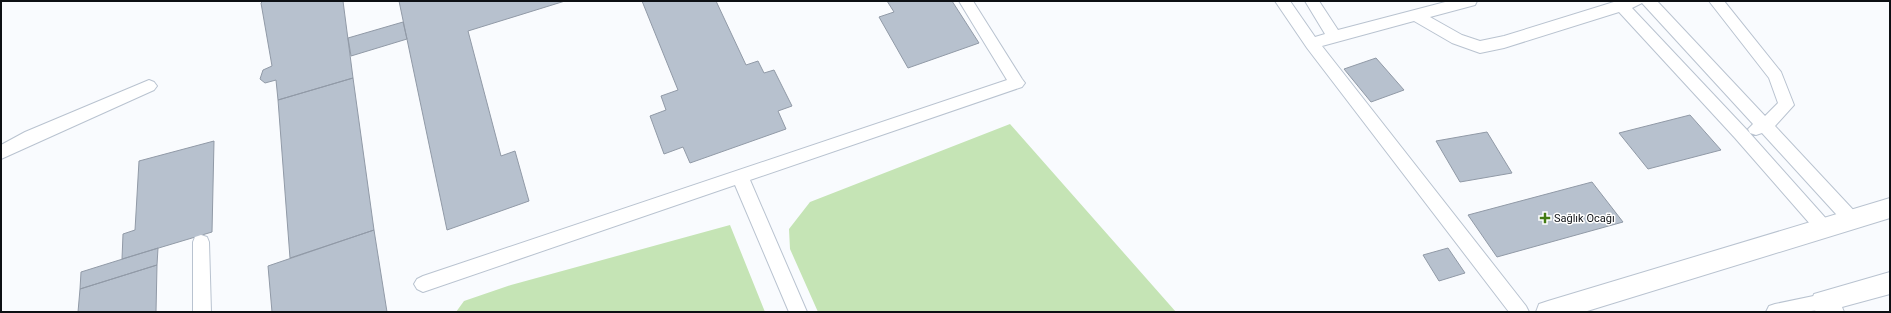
<svg xmlns="http://www.w3.org/2000/svg" width="1891" height="313" font-family="Roboto,sans-serif">
<rect width="100%" height="100%" fill="#f9fbfe"/>
<path fill="#c5e4b5" d="M1010,124L1176,312H818L790,249L789,229L810,202Z
M730,225L765,312H456L464,301L511,285Z"/>
<path fill="#b7c1ce" stroke="#919aa7" d="M263,1H343L353,78L278,100L276,80L265,83L260,79L263,70L272,66L261,3Z
M399,1H565L468,31L501,156L515,151L529,201L447,230Z
M642,1H716L746,65L758,61L764,73L774,70L792,106L778,111L786,129L690,163L683,147L664,154L650,116L666,110L661,96L678,90Z
M887,1H952L979,43L908,68L879,17L894,12Z
M403,22L407,39L351,56L348,38Z
M1376,58L1404,90L1371,102L1344,69Z
M353,78L374,230L290,258L278,100Z
M1690,115L1721,150L1648,169L1619,133Z
M1487,132L1512,173L1460,182L1436,141Z
M214,141L212,232L122,259L123,234L135,230L139,161Z
M1592,182L1623,222L1497,257L1468,215Z
M374,230L387,312H272L268,266Z
M158,248L157,265L80,289L81,272Z
M1448,248L1465,273L1439,281L1423,255Z
M157,265L156,312H78L80,289Z"/>
<g fill="none" stroke-linecap="round" stroke-linejoin="round">
<defs>
<path id="lane" d="M959,1H973L1022,79L1025,83L1022,87L750,180L807,312H789L735,185L423,292L417,289L414,284L417,279L423,276L1007,80Z
M1275,1H1290L1315,37L1325,34L1305,1H1319L1338,30L1449,1H1477L1475,5L1430,17L1462,35L1480,41L1504,36L1617,1H1657L1765,116L1778,103L1769,78L1709,1H1724L1781,72L1794,105L1775,126L1858,215L1860,220L1858,225L1852,227L1846,225L1762,133L1756,135L1750,133L1748,129L1753,124L1642,3L1632,8L1747,130L1830,223L1832,228L1830,233L1824,235L1818,233L1735,138L1619,12L1504,48L1480,53L1452,43L1414,21L1322,46L1526,306L1529,312H1509L1307,48Z
M149,80L154,82L157,86L154,90L1,159V145L25,132Z
M201,235L207,237L209,242L211,312H193V242L195,237Z
M1823,294L1829,296L1832,302L1829,308C1810,313 1787,312 1766,312L1769,306L1775,304Z"/>
<path id="street" d="M1890,272V294L1842,307L1844,312H1816L1811,302L1814,294Z"/>
<path id="secondary" d="M1890,198V218L1584,312H1536L1539,304L1548,301Z"/>
</defs>
<use href="#lane" stroke="#b9c3d0" stroke-width="2"/>
<use href="#street" stroke="#b9c3d0" stroke-width="2"/>
<use href="#secondary" stroke="#b9c3d0" stroke-width="2"/>
<use href="#lane" fill="#fff" fill-rule="evenodd"/>
<use href="#street" fill="#fff" fill-rule="evenodd"/>
<use href="#secondary" fill="#fff" fill-rule="evenodd"/>
</g>
<path fill="#427b12" stroke="#fff" stroke-width="1.5" d="M1543 212h4v4h4v4h-4v4h-4v-4h-4v-4h4z"/>
<g text-anchor="middle" dominant-baseline="central" stroke-width="3" stroke-linejoin="round" paint-order="stroke">
<g font-size="11" fill="#0d1014" stroke="#fff" text-anchor="start">
<text x="1554" y="218">Sağlık Ocağı</text>
</g>
</g>
<rect width="1891" height="313" fill="none" stroke="#0d1014" stroke-width="4"/>
</svg>
